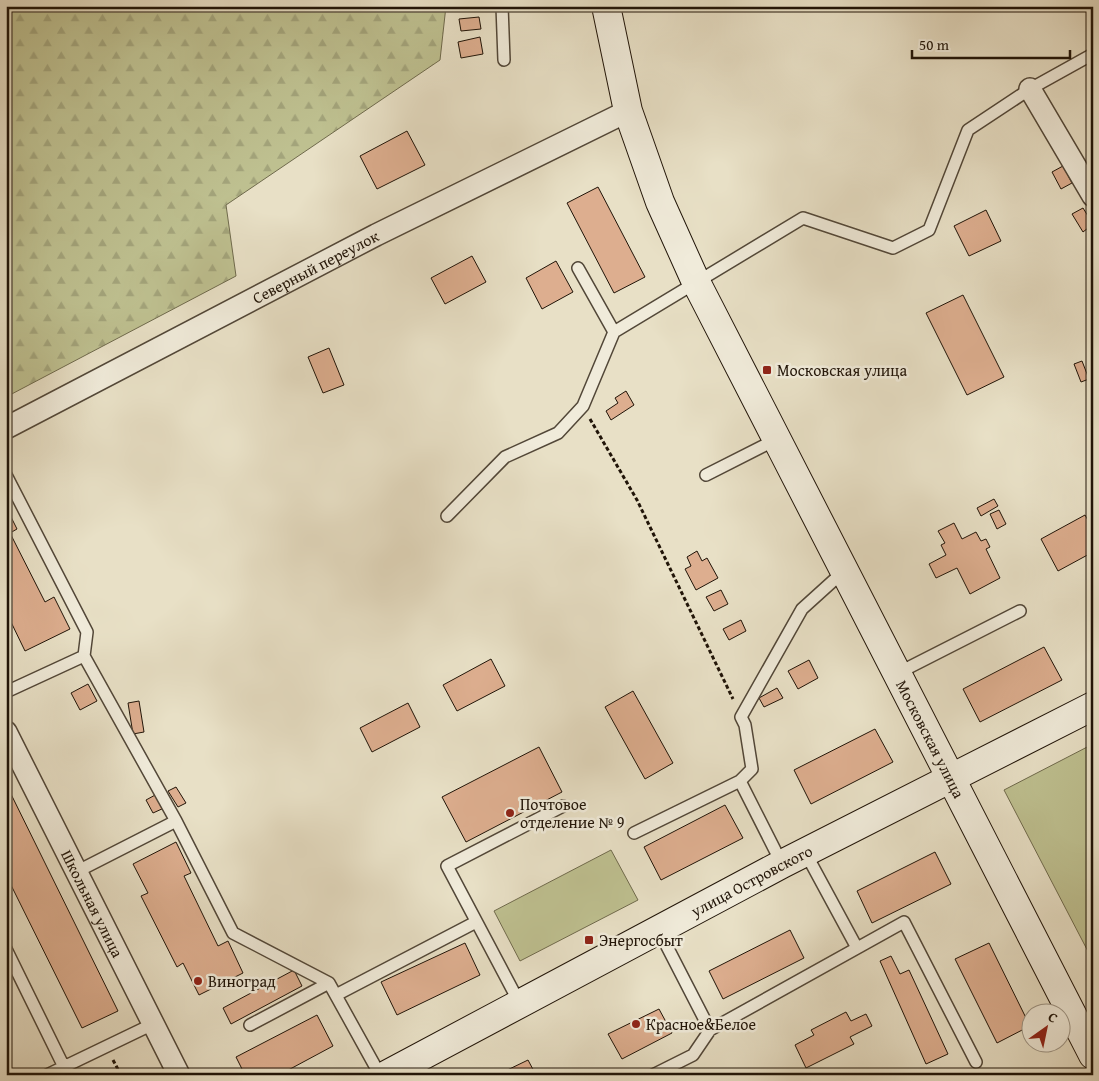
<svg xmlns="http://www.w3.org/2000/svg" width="1099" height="1081" font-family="'Gentium Book Plus',serif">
<defs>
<pattern id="forest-firs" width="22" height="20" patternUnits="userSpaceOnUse" patternTransform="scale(1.25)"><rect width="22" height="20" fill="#bec090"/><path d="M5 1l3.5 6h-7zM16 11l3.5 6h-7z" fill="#a3a47b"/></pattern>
</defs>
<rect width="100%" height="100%" fill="#e8e0c6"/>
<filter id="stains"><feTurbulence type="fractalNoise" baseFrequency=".004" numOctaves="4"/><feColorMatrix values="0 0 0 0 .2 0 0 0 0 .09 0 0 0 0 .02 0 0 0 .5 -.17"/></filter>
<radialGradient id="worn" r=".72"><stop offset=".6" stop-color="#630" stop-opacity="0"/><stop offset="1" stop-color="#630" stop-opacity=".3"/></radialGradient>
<path fill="#bec090" stroke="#6f6a4c" d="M1093,744V961L1004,790Z
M611,850L638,900L520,961L494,911Z"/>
<path fill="url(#forest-firs)" stroke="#6f6a4c" d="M6,6H446L440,60L226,205L236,276L6,397Z"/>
<path fill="#ddae8f" stroke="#201408" d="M479,17L481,29L461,31L459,19Z
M480,37L483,54L461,58L458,42Z
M407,131L425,165L377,189L360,156Z
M1063,166L1072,183L1061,189L1052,172Z
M598,187L645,277L614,293L567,203Z
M1083,208L1093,224L1083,232L1072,214Z
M986,210L1001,241L969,256L954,226Z
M472,256L486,282L445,304L431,278Z
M556,261L573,292L542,309L526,278Z
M963,295L1004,377L967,395L926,313Z
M329,348L344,385L323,393L308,357Z
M1082,361L1089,379L1081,382L1074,364Z
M626,391L634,405L611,420L606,411L618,403L615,398Z
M994,499L998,506L981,516L977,508Z
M6,507L17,529L10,533L45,602L54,597L70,629L25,651L10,620L6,621Z
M999,510L1006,524L997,529L990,514Z
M1085,515L1093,529V552L1058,571L1041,539Z
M954,523L962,539L976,532L981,541L986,539L990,547L986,549L1000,578L970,594L957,568L936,578L929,564L946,555L941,545L945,543L938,531Z
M697,551L702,561L707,558L718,578L696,590L685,569L691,566L687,557Z
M721,590L728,604L714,611L706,597Z
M741,620L746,631L729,640L723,629Z
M1044,647L1062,680L980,722L963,689Z
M491,659L505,686L457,711L443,685Z
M809,660L818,678L798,689L788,671Z
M88,684L97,701L80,710L71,693Z
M777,688L783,698L764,707L759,698Z
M633,691L673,763L645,779L605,707Z
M139,701L144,732L133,734L128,703Z
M408,703L420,727L372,752L360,728Z
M875,729L893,762L811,804L794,770Z
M539,747L562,792L466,842L442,797Z
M6,784L118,1011L82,1028L6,875Z
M176,787L186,803L178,807L168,791Z
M157,794L164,808L153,813L146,800Z
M725,805L743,838L661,880L644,847Z
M176,842L191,873L184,876L218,946L228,941L243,973L199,995L183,963L177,967L141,896L148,893L133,864Z
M935,852L951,884L872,923L857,891Z
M790,930L804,958L723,999L709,971Z
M465,943L480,975L397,1015L381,982Z
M989,943L1030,1026L997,1043L955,959Z
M891,956L900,974L909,970L948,1054L926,1064L880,961Z
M294,970L302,986L231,1024L223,1008Z
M659,1009L672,1033L622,1059L608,1034Z
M846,1012L851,1021L866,1014L872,1026L850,1037L854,1044L806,1068L795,1045L814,1035L811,1030Z
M317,1015L333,1046L279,1075H245L236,1057Z
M528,1060L536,1075H497Z"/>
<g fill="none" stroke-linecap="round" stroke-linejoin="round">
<defs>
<path id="service" d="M502,6L504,60
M578,268L614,332
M6,475L87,632L84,656L176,821
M706,475L777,439
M447,516L505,457L558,433L583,406L614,332L803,218L893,248L929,230L968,130L1030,89L1093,54
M898,673L1020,611
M6,692L84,656
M634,833L740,781
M805,852L857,948
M782,864L740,781L752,769L745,725L741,717L802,609L844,571
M76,872L176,821L233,933L329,983L380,1075
M658,929L710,1030
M6,949L64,1067
M336,995L476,922
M519,1002L447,866L563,806
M250,1025L329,983
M47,1075L153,1024
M653,1075L693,1055L710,1030L904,922L976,1062"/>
<g id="minor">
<path d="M1030,89L1093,196"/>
<path id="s1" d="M6,428L376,235L628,111"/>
<path id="s2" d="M6,732L179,1075"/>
</g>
<g id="secondary">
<path id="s3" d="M606,6L628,111L660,202L696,282L1093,1055"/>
<path id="s4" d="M386,1075L782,864L1093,706"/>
</g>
</defs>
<use href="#service" stroke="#524738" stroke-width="14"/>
<use href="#minor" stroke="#524738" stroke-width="24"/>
<use href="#secondary" stroke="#201408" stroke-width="30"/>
<path stroke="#201408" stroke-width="3" stroke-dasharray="4 2.5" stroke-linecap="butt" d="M590,419L637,500L733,699
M113,1060L121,1075"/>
<use href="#service" stroke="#f0ebda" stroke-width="11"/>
<use href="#minor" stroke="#f0ebda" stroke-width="21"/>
<use href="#secondary" stroke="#f0ebda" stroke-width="28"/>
</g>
<g fill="#8f2418" stroke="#f0ebda" stroke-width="2">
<rect x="762" y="365" width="10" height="10" rx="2.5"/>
<circle cx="510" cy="813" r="5"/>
<rect x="584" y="935" width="10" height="10" rx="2.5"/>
<circle cx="198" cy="981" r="5"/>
<circle cx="636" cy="1024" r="5"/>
</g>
<g text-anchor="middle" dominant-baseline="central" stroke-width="5" stroke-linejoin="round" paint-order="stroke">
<g font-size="16" fill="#201408" stroke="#f0ebda">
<text stroke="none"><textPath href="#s1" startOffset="349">Северный переулок</textPath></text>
<text stroke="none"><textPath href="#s3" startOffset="805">Московская улица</textPath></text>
<text stroke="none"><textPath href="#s4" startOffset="414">улица Островского</textPath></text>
<text stroke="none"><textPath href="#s2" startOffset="192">Школьная улица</textPath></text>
</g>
<g font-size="16" fill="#201408" stroke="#f0ebda" text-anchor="start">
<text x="777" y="370">Московская улица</text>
<text x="520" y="804">Почтовое<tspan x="520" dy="18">отделение № 9</tspan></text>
<text x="599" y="940">Энергосбыт</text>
<text x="208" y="981">Виноград</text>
<text x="646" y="1024">Красное&amp;Белое</text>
</g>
</g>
<rect width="1099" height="1081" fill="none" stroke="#e8e0c6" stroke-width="25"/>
<rect x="8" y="8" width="1084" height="1066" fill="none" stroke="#201408" stroke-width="2.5"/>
<rect x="12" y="12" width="1074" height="1056" fill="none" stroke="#201408"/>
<g transform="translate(1046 1028) rotate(33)"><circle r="24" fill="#f0ebda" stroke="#9d9586"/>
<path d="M0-4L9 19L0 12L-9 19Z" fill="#8f2418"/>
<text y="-8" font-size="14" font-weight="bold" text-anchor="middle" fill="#201408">С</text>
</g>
<path d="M912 50v8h158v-8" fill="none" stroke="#201408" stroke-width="2.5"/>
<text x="919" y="50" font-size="15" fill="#201408" stroke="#f0ebda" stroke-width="4" paint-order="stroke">50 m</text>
<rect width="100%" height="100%" filter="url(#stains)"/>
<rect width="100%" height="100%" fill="url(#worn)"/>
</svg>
